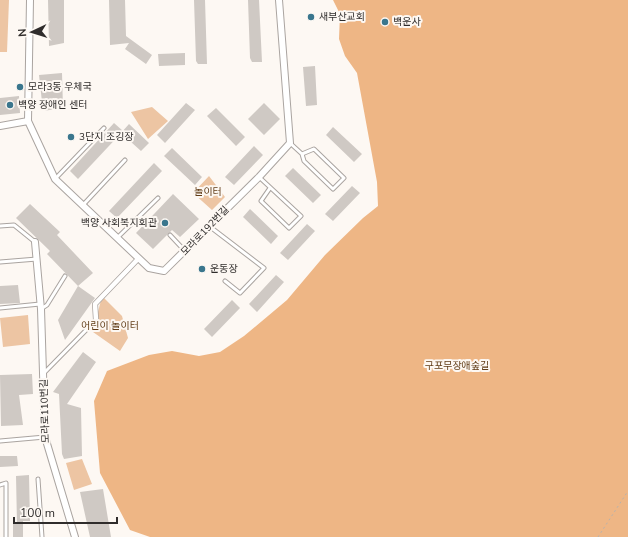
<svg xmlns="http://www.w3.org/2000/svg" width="628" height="537" font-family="'Nunito Sans','Noto Sans KR',sans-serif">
<rect width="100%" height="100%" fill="#fdf8f3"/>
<path fill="#edc5a3" d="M0,0H9L7,52H0Z
M152,107L168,121L148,139L131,112Z
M209,176L225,197L212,210L193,193Z
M102,296L122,316L128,338L120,351L93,332Z
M28,315L30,344L3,347L0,318Z
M82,459L92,484L74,490L66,463Z"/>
<path fill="#eeb685" d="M333,0H628V537H150L130,530L100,473L94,401L107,371L149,355L172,351L199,356L220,352L244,336L287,300L325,255L363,218L378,206L377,182L357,73L345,56L339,39L340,14Z"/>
<path fill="#cfc9c4" d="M48,0H64V43L49,46Z
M109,0H125L126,36L152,55L146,64L125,49L129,43L110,45Z
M194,0H205L207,64H198L196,61Z
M248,0H259L262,62H252L250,58Z
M185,53V65L159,66L158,54Z
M315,66L317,105L306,106L303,67Z
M62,73L63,108L43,111L39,75Z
M19,96L20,113L0,115V98Z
M186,103L195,110L165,143L157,135Z
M264,103L280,119L264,135L248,119Z
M216,108L245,137L236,146L207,116Z
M114,123L123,131L78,179L70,171Z
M129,124L149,143L141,151L121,133Z
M333,127L362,154L354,162L326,135Z
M254,146L263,155L234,185L225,177Z
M172,148L202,177L195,185L164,156Z
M154,163L162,171L117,218L109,211Z
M293,168L321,195L313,203L285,176Z
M352,186L360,193L333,221L325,214Z
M173,194L199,219L180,237L172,230L153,249L136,233Z
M30,204L60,232L57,235L93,273L78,286L47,254L50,251L16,218Z
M250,209L278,236L271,244L243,217Z
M307,224L315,231L288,260L280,253Z
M276,275L284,282L257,312L249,304Z
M18,285L20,303L0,304V286Z
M78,286L95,298L65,340L58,320Z
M232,300L240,308L212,337L204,329Z
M83,352L96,362L67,404L81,408L82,456L64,459L62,454L59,394L53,392Z
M32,374L33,394L19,395L23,425L1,426L0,375Z
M0,456H17L18,466L0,467Z
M29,475L30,521H23V537H13V524H17L16,476Z
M103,489L111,537H90L80,492Z"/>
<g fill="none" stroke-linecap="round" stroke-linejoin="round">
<defs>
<path id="service" d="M290,143L302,154L314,149L344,178L333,189L304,161L302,154
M259,177L301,216L289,228L261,201L270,188
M55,179L104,128
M83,205L125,160
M0,226L14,225L35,242
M209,226L264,268L240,293L225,281
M170,235L185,251
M117,238L158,198
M0,262L37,259
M0,308L40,304
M41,309L47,305L65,276
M44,373L96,320
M0,441L45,437
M38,479L42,537
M0,485L6,483V537"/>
<path id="pedestrian" d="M96,320L95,304L138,259"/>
<path id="minor" d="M30,0L28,121L55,179L149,268L164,271L259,177L290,143L279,0
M0,126L28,121
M35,242L41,309L45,437L75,537"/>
</defs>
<use href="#service" stroke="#aaa4a0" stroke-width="5"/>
<use href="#pedestrian" stroke="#aaa4a0" stroke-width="6"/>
<use href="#minor" stroke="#aaa4a0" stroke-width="8"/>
<path stroke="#b6b2ae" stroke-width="1" stroke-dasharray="2 3" stroke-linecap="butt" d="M598,537L628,491"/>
<use href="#service" stroke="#fff" stroke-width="3"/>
<use href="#pedestrian" stroke="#fff" stroke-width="4.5"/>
<use href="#minor" stroke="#fff" stroke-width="6"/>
</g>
<g fill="#3a768d" stroke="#fdf8f3" stroke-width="1.5">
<circle cx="311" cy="17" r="4"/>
<circle cx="385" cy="22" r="4"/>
<circle cx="20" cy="87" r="4"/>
<circle cx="10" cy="105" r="4"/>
<circle cx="71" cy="137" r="4"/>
<circle cx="165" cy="223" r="4"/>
<circle cx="202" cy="269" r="4"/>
</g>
<g text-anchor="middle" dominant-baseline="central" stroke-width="4" stroke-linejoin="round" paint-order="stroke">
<g font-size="10" fill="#2f2c2b" stroke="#fdf8f3" text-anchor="start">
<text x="319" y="17">새부산교회</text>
<text x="393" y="22">백운사</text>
<text x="28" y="87">모라3동 우체국</text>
<text x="18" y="105">백양 장애인 센터</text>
<text x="79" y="137">3단지 조깅장</text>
<text x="157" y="223" text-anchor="end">백양 사회복지회관</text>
<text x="210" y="269">운동장</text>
</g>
<g font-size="10" fill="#613c17" stroke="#fdf8f3">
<text x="208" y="192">놀이터</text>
<text x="110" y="326">어린이 놀이터</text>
<text x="457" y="366">구포무장애숲길</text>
</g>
<g font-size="10" fill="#2f2c2b" stroke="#fdf8f3">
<text transform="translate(205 231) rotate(-46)">모라로192번길</text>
<text transform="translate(45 411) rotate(-92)">모라로110번길</text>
</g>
</g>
<g transform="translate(32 32) rotate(266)" stroke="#fdf8f3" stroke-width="3" paint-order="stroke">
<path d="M0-3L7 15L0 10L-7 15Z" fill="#2f2c2b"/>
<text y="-6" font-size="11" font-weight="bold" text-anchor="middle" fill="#2f2c2b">N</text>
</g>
<path d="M14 517v6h103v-6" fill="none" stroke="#2f2c2b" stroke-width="2"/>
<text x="20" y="517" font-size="12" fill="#2f2c2b" stroke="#fdf8f3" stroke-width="3" paint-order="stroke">100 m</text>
</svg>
